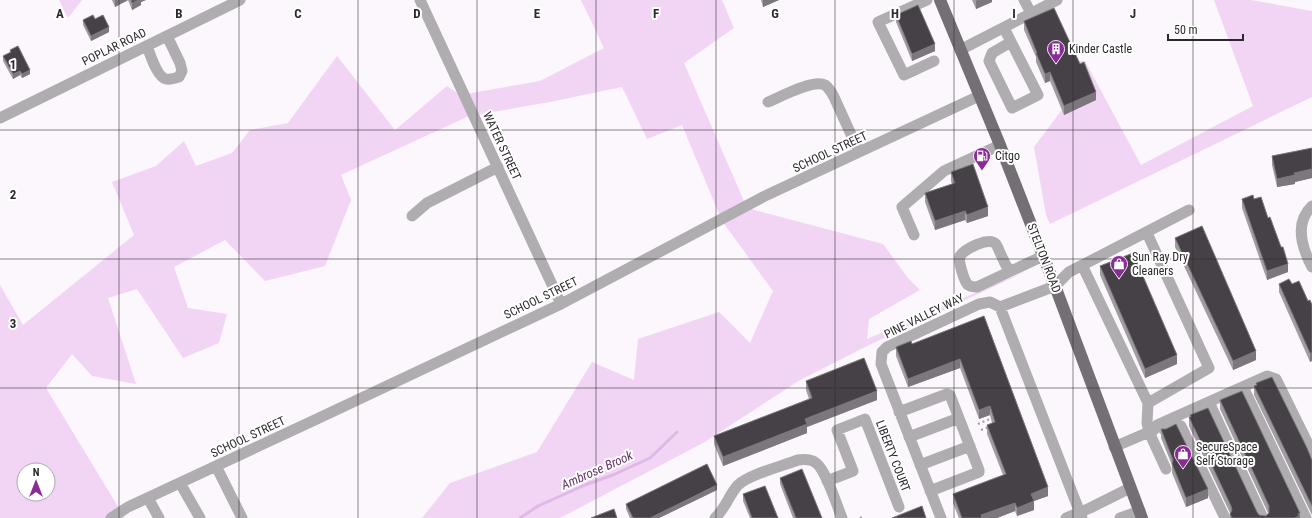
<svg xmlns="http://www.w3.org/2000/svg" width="1312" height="518" font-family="'Roboto Condensed',sans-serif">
<rect width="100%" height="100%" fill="#fcf6fd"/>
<path fill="#f2d5f5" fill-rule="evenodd" d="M59,0H82L68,18Z
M581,0H722L734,28L684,63L747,208L883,244L908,278L920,290L869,319L867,339L1029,270L867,346L800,380L703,443L560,518H422L450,483L537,452L592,362L634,380L638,339L719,312L750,343L773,291L722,221L682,125L647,139L622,87L550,102L469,116L341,175L351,200L325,266L265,281L225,240L174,267L188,308L227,314L219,343L183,358L137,289L108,298L136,384L92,376L72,354L46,388L125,518H0V285L23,325L134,235L112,182L156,166L184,141L196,166L232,153L250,130L288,123L337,56L395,130L447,86L460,95L540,81L604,48ZM24,470H48V494H24Z
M1214,0H1251L1312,11V97L1050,224L1046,215L1034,147L1070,99V61H1085L1141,165L1253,106Z"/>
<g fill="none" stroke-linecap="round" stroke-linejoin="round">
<path stroke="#e0b8e6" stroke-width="3" d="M520,518L538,506L585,485L613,475L650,458L677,432"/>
<path stroke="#a19ca1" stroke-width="2" stroke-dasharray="2 3" stroke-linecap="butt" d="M978,424L992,418
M981,430L989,427
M860,518L864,516"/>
<path stroke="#b0adb0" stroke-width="11" d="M420,0L561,304
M927,0L878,22L904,75L934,61
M1024,0L1031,13
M1004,28L1038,95L1012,108L989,61L992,53L1011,42
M147,46C150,54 157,77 166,79C170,80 175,78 179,77L182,71L180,63L167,36
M960,50L1057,0
M768,102C780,97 813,79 825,85C829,88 832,93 834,97L859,152
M0,118L240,0
M1312,206C1294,223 1302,248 1312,267
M412,216L427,203L498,167
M914,235L902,207L944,171L1000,145
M1082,265L1148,403
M1010,271C1008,268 1005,265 1004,261C1001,256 999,249 996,244C989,236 965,249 960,256C958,261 964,281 968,285C971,287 974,287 977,287L1043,256
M1000,307L1082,518
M1243,387L1306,518
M1209,402L1263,518
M899,412L947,394L950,395L979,470V472L930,491
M1164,430L1176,425L1181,426L1225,518
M909,437L959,418
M1114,447L1149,432L1147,423L1148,403L1209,368L1147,233
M920,465L970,446
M216,466L242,518
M1166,469L1149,432L1154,430L1157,425L1267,376L1276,379L1312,452
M827,481L853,471L837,430L865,419L899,507
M180,483L200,518
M148,498L159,518
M111,518L128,507L319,418L561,304L767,195L979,96
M715,518C725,509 729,495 738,485C750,474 782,466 798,460C805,459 811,459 816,463C826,470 837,506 842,518
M941,518L881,364L882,352L887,347L979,304L990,302L1000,307L1055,286L1069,272L1189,210
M1066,518L1090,508L1130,488
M1120,518L1140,511"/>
<path stroke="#736f74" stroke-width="12" d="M940,0L1000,145L1055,286L1142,518"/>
</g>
<path fill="#a09ca2" d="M112,0H146L141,2V5L132,10L128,0L115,7Z
M761,0H779L763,7Z
M972,0H992V2L976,9Z
M896,15L935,51L912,61L896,22Z
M95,19L109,32L91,41L83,25V20Z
M1024,21L1096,100L1064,115L1050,81L1045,83L1036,62V57L1024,30Z
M10,50L30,74L22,78L20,75L13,79L3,61V56L10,53Z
M1312,148V178L1295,182V184L1277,187L1272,165V156Z
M951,172L988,216L967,223L965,220L935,230L925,202V193L952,184L951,181Z
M1242,199H1254L1288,272L1267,280L1242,208Z
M1175,238L1256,360L1233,370L1175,247Z
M1100,266L1177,364L1145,378L1100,275Z
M1279,284H1292L1312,305L1310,362L1279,292Z
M984,316L1048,496L1034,501V510L1017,516L1015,511L997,518H959L953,503V494L1003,475L987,434V425L992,423L990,415L979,419L960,368L908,387L896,356V347L912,344Z
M806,381L877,400L807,427V433L723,466L714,444V436L809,399L806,390Z
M1256,383L1312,460V515L1254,395V386L1256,385Z
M1220,400L1300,518H1230V513L1189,426V417H1190V415L1257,512L1259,515L1266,516L1268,513L1220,409Z
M1161,429L1208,498L1186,507L1172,473V465L1161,438Z
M780,478L822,518H793L780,484Z
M717,490L659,518H630L626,509V504Z
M743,494L778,518H750L743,501Z"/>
<path fill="#7c777d" d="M115,0H128L115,7Z
M139,0H146L141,2V5L132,10V3Z
M763,0H779L763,7Z
M977,0H992V2L976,9V1Z
M109,27V32L91,41V36Z
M935,44V51L912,61V54Z
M30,70V74L22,78V74Z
M20,71V75L13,79V74Z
M1050,72V81L1045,83V74Z
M1096,92V100L1064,115V106Z
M1312,169V178L1295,182V184L1277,187V179L1294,173Z
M988,207V216L967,223V215Z
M965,211V220L935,230V221Z
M1288,264V272L1267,280V271Z
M1256,351V360L1233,370V361Z
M1310,353H1312V361L1310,362Z
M1177,355V364L1145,378V369Z
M960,359V368L908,387V379Z
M877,391V400L807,427V433L723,466V457L805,419Z
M990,406V415L979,419V410Z
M717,485V490L659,518H650Z
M1048,487V496L1034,501V510L1017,516V508L1031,494Z
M1208,489V498L1186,507V498Z
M1015,503V511L997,518H981V515Z
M1300,513V518H1294L1298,514Z"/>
<path fill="#454146" stroke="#7c777d" d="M131,0H139L132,3Z
M918,5L935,44L912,54L896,15Z
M1054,8L1080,64L1084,62L1096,92L1064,106L1050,72L1045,74L1036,53H1037L1024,21Z
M93,15L95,19L103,15L109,27L91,36L83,20Z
M18,46L30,70L22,74L20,71L13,74L3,56L11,52L10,50Z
M1312,148V169L1294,173L1295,175L1277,179L1272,156Z
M973,164L988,207L967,215L965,211L935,221L925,193L955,183L951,172Z
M1253,195L1254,199L1261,197L1268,218L1270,217L1281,247H1283L1288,264L1267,271L1242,199Z
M1202,226L1256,351L1233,361L1175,238Z
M1133,253L1177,355L1145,369L1100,266Z
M1289,279L1292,284L1299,281L1308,301L1310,300L1312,305V353H1310L1279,284Z
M984,316L1048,487L1031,494L1034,501L1017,508L1015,503L981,515L982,518H962L953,494L1006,474L987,425L995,422L990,406L979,410L960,359L908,379L896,347L911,341L912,344Z
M864,358L877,391L805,419L807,424L723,457L714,436L812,398L806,381Z
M1272,377L1307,448L1312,460V506L1254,386L1257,385L1256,383Z
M1242,391L1300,513L1298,514L1299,516L1294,518H1232L1230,514L1232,510L1231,506L1189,417H1191L1190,415L1208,408L1257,512L1259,515L1266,516L1269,513V506L1220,400Z
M1176,424L1208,489L1186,498L1172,464L1173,460L1161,429H1166Z
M707,464L717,485L650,518H633L626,504Z
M802,469L822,518H796L780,478Z
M765,486L778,518H752L743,494Z
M922,506L926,518H892Z
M614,509L617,518H591Z"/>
<path fill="none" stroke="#2c292c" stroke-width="1" stroke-opacity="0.55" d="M119,0V518M239,0V518M358,0V518M477,0V518M596,0V518M716,0V518M835,0V518M954,0V518M1073,0V518M1193,0V518M0,130H1312M0,259H1312M0,388H1312"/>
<defs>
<symbol id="building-pin" viewBox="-11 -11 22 30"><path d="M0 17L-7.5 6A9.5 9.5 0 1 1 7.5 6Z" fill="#892c96" stroke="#fff"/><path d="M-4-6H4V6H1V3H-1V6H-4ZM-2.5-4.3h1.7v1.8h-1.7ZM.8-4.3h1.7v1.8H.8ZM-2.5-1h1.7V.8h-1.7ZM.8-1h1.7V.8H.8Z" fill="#fff"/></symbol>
<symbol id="fuel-pin" viewBox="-11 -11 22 30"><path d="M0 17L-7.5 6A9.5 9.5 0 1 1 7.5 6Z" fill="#892c96" stroke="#fff"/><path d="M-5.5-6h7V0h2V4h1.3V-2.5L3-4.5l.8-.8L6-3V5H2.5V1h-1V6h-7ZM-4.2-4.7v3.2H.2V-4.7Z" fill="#fff"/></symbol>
<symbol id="shop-pin" viewBox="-11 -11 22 30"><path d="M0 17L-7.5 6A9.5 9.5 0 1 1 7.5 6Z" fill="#892c96" stroke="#fff"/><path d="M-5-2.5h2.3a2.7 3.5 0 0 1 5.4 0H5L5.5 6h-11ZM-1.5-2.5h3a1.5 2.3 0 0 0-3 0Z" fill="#fff"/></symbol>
</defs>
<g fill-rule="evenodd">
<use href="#building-pin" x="1046" y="39" width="20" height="27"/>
<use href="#fuel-pin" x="972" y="146" width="20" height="27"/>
<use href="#shop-pin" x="1109" y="254" width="20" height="27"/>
<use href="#shop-pin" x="1173" y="444" width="20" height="27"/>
</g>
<g text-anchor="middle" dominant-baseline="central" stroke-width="4" stroke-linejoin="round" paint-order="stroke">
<g font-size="12" fill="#2c292c" stroke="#fff">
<text transform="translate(114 47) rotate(-26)">POPLAR ROAD</text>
<text transform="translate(502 146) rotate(65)">WATER STREET</text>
<text transform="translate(830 152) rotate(-25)">SCHOOL STREET</text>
<text transform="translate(1044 258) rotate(69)">STELTON ROAD</text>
<text transform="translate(541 298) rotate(-26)">SCHOOL STREET</text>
<text transform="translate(924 316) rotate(-26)">PINE VALLEY WAY</text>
<text transform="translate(248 437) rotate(-25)">SCHOOL STREET</text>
<text transform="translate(893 456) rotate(69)">LIBERTY COURT</text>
</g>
<g font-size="12" fill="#2c292c" stroke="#fff" text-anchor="start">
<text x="1069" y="49">Kinder Castle</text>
<text x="995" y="156">Citgo</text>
<text x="1132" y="257">Sun Ray Dry<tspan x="1132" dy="14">Cleaners</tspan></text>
<text x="1196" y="447">SecureSpace<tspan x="1196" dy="14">Self Storage</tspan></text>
</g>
<g font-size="13" font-style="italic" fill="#63316a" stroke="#fff">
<text transform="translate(597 470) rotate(-24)">Ambrose Brook</text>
</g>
</g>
<g font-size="13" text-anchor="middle" font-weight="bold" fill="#2c292c" stroke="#fff" stroke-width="4" stroke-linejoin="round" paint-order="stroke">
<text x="60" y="18">A</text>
<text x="179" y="18">B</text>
<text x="298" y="18">C</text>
<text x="417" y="18">D</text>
<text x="537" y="18">E</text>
<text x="656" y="18">F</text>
<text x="775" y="18">G</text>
<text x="895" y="18">H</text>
<text x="1014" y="18">I</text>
<text x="1133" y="18">J</text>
<text x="13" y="69">1</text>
<text x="13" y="199">2</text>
<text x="13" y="328">3</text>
</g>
<g transform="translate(36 482)"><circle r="19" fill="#ffffff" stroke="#aba9ab"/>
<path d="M0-3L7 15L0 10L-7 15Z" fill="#892c96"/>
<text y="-6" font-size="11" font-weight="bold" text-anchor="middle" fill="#2c292c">N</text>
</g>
<path d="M1168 34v6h75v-6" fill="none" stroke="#2c292c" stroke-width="2"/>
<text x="1174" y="34" font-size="12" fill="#2c292c" stroke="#ffffff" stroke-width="3" paint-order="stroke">50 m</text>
</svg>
